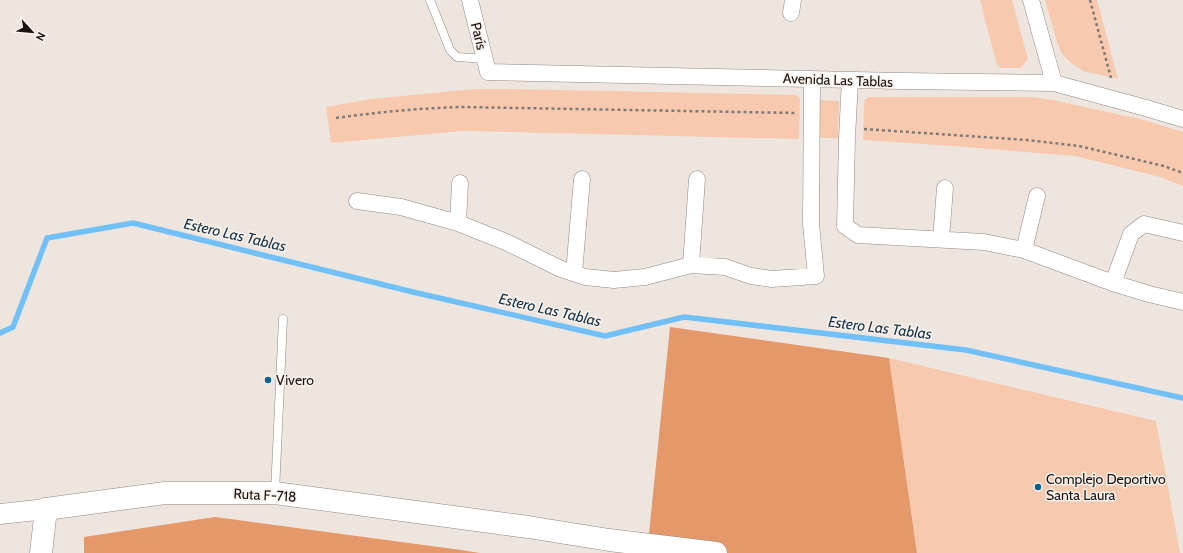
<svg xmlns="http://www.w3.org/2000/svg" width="1183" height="553" font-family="Cabin,sans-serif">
<rect width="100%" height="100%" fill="#eee5df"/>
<path fill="#f7caaf" d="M980,0H1012L1028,59L1021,68H1001L997,65Z
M1045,0H1097L1118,79L1083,71L1071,63L1062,54L1057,42Z
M475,89H509L796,95L800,98L799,139L463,131L331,143L326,107L371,99Z
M869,97H1030L1053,100L1144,120L1183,132V186L1160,177L1075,156L952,146L863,140L864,105L865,100Z
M819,100L839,101L838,138H818Z
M889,358L1156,421L1180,553H917Z"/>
<path fill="#e59869" d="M670,327L889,358L917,553H647Z
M215,517L461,550L480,553H84V537Z"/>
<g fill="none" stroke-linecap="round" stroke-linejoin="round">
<path stroke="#71c1f8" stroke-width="5.5" d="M0,333L13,327L47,238L133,223L413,292L605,336L684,317L966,350L1183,398"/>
<defs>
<path id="service" d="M430,0L450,50L457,57L485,59
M275,492L283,319"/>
<path id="minor" d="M470,0L488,72L901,81L1054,83L1146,108L1183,119
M1031,0L1054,83
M791,13L793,0
M850,80L847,138L845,226L858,235L984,242L1024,250L1113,283L1149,294L1183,302
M357,201L401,207L458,223L506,242L561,269L585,277L614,280L645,277L691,265L725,267L751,276L772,279L816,276L811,224L812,79
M458,223L460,183
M941,239L945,188
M1024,250L1037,196
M691,265L697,179
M574,273L582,179
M1113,283L1131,234L1144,224L1183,233"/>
<path id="tertiary" d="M0,514L46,509"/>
<path id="secondary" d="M46,509L165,493H275L528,527L609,540L716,553"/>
<path id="motorway" d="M41,553L46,509"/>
</defs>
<use href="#service" stroke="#918884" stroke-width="9"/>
<use href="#minor" stroke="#918884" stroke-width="17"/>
<use href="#tertiary" stroke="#918884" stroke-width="21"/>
<use href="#secondary" stroke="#918884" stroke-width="23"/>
<use href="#motorway" stroke="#918884" stroke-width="23"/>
<path stroke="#807a76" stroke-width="2.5" stroke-dasharray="3 3" stroke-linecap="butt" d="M1090,0L1111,78
M336,118C379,112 421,108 463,107L796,113
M864,129L1027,140L1079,146L1164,166L1183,173"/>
<use href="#service" stroke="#fff" stroke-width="8"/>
<use href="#minor" stroke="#fff" stroke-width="16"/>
<use href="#tertiary" stroke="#fff" stroke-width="20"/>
<use href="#secondary" stroke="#fff" stroke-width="22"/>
<use href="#motorway" stroke="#fff" stroke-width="22"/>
</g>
<g fill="#026191" stroke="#fbf2ec" stroke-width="1.5">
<circle cx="268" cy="380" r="4"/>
<circle cx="1038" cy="487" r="4"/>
</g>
<g text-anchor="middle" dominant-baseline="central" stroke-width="3" stroke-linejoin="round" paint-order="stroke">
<g font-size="14" fill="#171412" stroke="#fbf2ec">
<text transform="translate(479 36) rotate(76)">París</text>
<text transform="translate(838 80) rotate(2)">Avenida Las Tablas</text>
<text transform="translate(265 495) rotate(3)">Ruta F-718</text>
</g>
<g font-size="14" fill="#171412" stroke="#fbf2ec" text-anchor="start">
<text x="276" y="380">Vivero</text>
<text x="1046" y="479">Complejo Deportivo<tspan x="1046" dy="16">Santa Laura</tspan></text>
</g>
<g font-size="15" font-style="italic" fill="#11334a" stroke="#fbf2ec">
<text transform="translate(235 235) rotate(13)">Estero Las Tablas</text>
<text transform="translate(550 310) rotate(13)">Estero Las Tablas</text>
<text transform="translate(880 328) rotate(7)">Estero Las Tablas</text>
</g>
</g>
<g transform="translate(32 32) rotate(117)" stroke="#fbf2ec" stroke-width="3" paint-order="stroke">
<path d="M0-3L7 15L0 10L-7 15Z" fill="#171412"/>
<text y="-6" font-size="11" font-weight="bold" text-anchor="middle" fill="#171412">N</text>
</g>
</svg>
